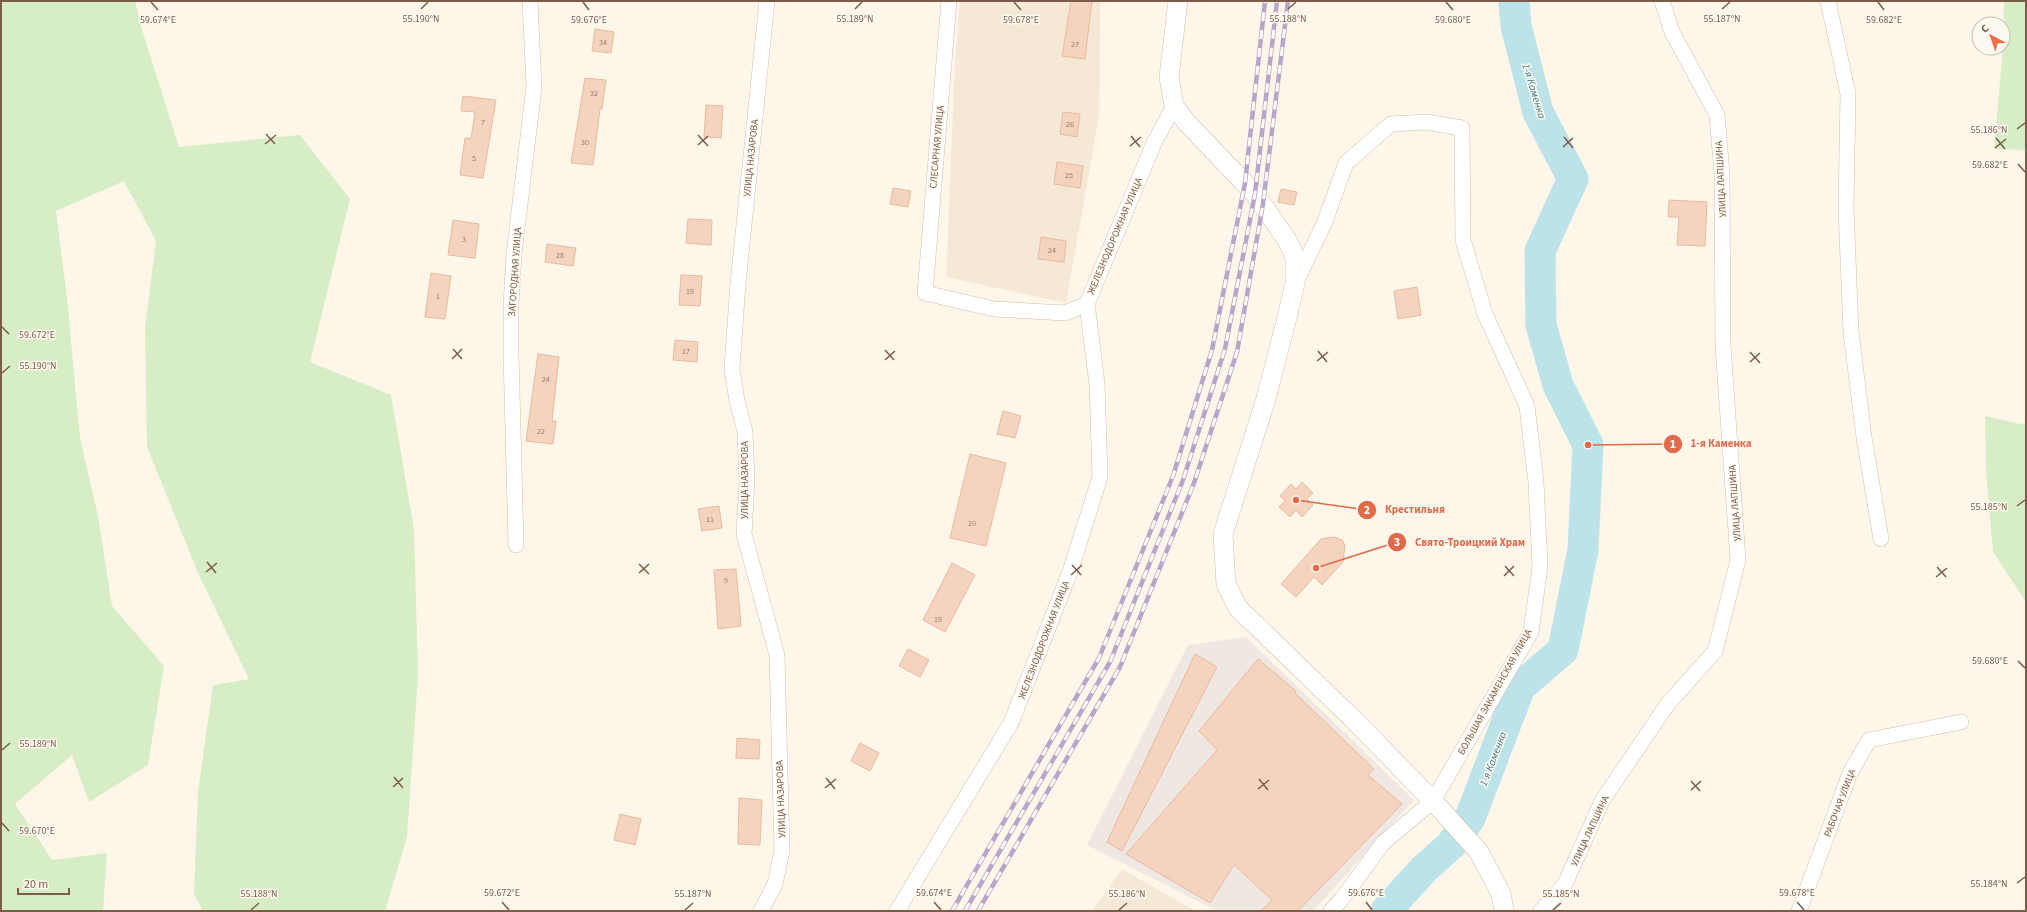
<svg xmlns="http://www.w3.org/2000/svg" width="2027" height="912" font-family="'Source Sans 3',sans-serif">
<rect width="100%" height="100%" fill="#fef6e9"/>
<path fill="#f6e8d7" d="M960,1H1100L1099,116L1066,303L946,277L955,62Z
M1122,869L1195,911H1092Z"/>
<path fill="#efe8e2" d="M1246,637L1414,800L1313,911H1217L1087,845L1188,645Z"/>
<path fill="#d6edc6" d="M1,1H135L142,30L179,147L300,135L350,199L310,362L391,395L414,529L418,675L407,837L385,911H203L194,895L198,792L213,685L249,679L198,573L147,447L145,327L156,241L124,181L56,211L67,298L80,438L98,516L112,606L164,666L148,765L89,802L72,755L15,804L52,860L107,853L103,911H1Z
M2004,1H2026V150L1994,149L2003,48Z
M1985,416L2020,424L2026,423V602L1993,552L1986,469Z"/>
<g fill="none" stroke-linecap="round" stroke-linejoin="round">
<path stroke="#bce3ea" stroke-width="31" d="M1386,911L1424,869L1451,845L1470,818L1520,687L1563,650L1583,550L1588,445L1558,385L1541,325L1540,251L1573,179L1538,112L1516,26L1514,1"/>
</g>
<path fill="#f5d4bf" stroke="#e9ba9e" d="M1071,1H1092L1085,59L1062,56Z
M595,29L614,32L611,53L592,51Z
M585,78L606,80L602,109H600L593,165L571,163Z
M463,96L496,100L483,178L460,175L465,138L471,139L475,112L461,111Z
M706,105L723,106L721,138L704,137Z
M1063,112L1080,114L1077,137L1060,134Z
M1057,162L1083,166L1080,188L1054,184Z
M893,188L911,191L908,207L890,204Z
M1281,189L1297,192L1294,205L1278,202Z
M1669,200L1707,202L1705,246L1677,245L1679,217H1668Z
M688,219L712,220L711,245L686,243Z
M453,220L479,224L475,258L448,255Z
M1041,237L1066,241L1064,262L1038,259Z
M547,244L576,248L573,266L545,262Z
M431,273L451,276L445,319L425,317Z
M681,275L702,276L700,306L679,305Z
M1417,287L1421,315L1398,319L1394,291Z
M675,340L698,342L697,362L673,360Z
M538,354L559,357L552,421H556L553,444L526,441Z
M1003,411L1021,416L1015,438L997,434Z
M970,454L1006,463L986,546L950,538Z
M1302,482L1313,493L1307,499L1313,505L1302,517L1296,510L1290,517L1279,507L1285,501L1280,496L1291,484L1296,489Z
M719,506L722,528L702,531L698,509Z
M1334,537L1342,540L1345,545L1343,562L1322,585L1314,577L1296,597L1281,584L1321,539Z
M952,563L975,575L945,632L923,620Z
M736,569L741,626L718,629L714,570Z
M908,649L929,660L920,677L899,666Z
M1195,654L1217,667L1122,851L1107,842Z
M1258,659L1296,691L1295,693L1374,769L1368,775L1402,804L1298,911H1261L1272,900L1234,865L1210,903L1126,854L1217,750L1199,731Z
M737,738L760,740L759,759L736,758Z
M860,743L879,753L870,771L851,761Z
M739,798L762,800L760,845L738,844Z
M620,814L641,819L635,845L614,840Z"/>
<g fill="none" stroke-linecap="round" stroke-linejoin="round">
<defs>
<path id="minor" d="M949,1L925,293L994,309L1065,313L1087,304
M1828,1L1848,94L1846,209L1851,332L1864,437L1881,539
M1296,282L1324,224L1346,163L1391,124L1426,122L1462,128L1463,240L1485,314L1527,406L1536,482L1540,567L1531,632L1433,801L1383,843L1341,900L1331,911
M516,545L511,353V306L514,254L534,87L530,1
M761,911L775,884L782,851L777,655L744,534L747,481L745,431L737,401L732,369L738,283L767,1
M897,911L1011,723L1070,572L1100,477L1097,384L1087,304L1154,143L1174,106
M1541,911L1565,884L1602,801L1667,705L1715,651L1738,560L1723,346L1722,174L1717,115L1672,32L1662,1
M1799,911L1850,773L1869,740L1961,722"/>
<path id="tertiary" d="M1178,1L1169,77L1174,106L1188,124L1255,194L1287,240L1295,257V283L1286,322L1265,402L1223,534L1226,584L1238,608L1354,720L1433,801L1479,852L1501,894L1504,911"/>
</defs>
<use href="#minor" stroke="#d2bdad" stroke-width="16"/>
<use href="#tertiary" stroke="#d2bdad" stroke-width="20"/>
<use href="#minor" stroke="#fff" stroke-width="15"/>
<use href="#tertiary" stroke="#fff" stroke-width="19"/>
<defs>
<path id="rail" d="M952,911L1099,658L1173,476L1212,350L1245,183L1265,1
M965,911L1110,662L1183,480L1225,349L1255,194L1277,1
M978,911L1120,667L1194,483L1237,352L1263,204L1288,1"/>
</defs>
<use href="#rail" stroke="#b9a5ca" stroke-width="4.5"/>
<use href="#rail" stroke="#fffaf1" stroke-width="3" stroke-dasharray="9" stroke-linecap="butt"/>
</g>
<path fill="none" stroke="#7b5b4a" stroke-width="1.5" d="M151,2L158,10M583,2L589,10M1014,2L1021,10M1446,2L1453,10M1878,2L1884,10M421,9L428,2M855,9L862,2M1288,9L1296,2M1722,9L1730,2M2017,129L2025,123M266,134L275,144M698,135L708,146M1131,136L1140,147M1564,137L1573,148M1996,138L2005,149M265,144L276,135M698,145L708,136M1130,146L1141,137M1563,147L1573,138M1995,148L2006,139M2018,164L2025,172M2,327L9,334M453,349L462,359M885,350L894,360M1318,351L1327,362M1750,352L1760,363M452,359L462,349M885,360L895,351M1317,361L1328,352M1750,362L1760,353M2,373L10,366M2017,506L2025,500M207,562L216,573M639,564L649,574M1072,565L1081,575M1505,566L1514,576M1937,567L1946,577M206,572L217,563M639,573L649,564M1071,575L1082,565M1504,576L1514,566M1936,577L1947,568M2018,661L2025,668M2,750L10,743M394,777L403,788M826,778L835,789M1259,779L1268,790M1691,781L1700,791M393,787L403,778M825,788L836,779M1258,789L1269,780M1691,790L1701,781M2,823L9,831M2017,883L2025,877M502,902L509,910M934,902L941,910M1366,902L1372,910M1797,902L1804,910M251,910L259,903M685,910L693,903M1119,910L1127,903M1553,910L1561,903"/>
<g text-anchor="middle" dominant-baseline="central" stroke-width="3" stroke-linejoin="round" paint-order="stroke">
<g font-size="8" fill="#9a7967">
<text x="603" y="42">34</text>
<text x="1075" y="44">27</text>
<text x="594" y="93">32</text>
<text x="483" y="122">7</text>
<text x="1070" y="124">26</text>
<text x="585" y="142">30</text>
<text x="474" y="158">5</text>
<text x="1069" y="175">25</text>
<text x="464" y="239">3</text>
<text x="1052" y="250">24</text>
<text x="560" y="255">28</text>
<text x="690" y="291">19</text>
<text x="438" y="296">1</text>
<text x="686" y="351">17</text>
<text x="546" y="379">24</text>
<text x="541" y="431">22</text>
<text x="710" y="519">11</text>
<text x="972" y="523">20</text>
<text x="726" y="580">9</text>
<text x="938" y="619">19</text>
</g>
<g font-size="10" fill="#7b5b4a" stroke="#fffaf1">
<text transform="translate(937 147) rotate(-85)">СЛЕСАРНАЯ УЛИЦА</text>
<text transform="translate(751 158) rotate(-84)">УЛИЦА НАЗАРОВА</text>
<text transform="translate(1721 179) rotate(-93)">УЛИЦА ЛАПШИНА</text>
<text transform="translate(1115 236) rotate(-67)">ЖЕЛЕЗНОДОРОЖНАЯ УЛИЦА</text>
<text transform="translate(515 272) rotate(-86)">ЗАГОРОДНАЯ УЛИЦА</text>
<text transform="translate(745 480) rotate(-90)">УЛИЦА НАЗАРОВА</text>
<text transform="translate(1735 503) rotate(-94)">УЛИЦА ЛАПШИНА</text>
<text transform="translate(1044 640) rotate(-69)">ЖЕЛЕЗНОДОРОЖНАЯ УЛИЦА</text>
<text transform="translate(1495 692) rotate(-61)">БОЛЬШАЯ ЗАКАМЕНСКАЯ УЛИЦА</text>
<text transform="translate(781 799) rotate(-92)">УЛИЦА НАЗАРОВА</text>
<text transform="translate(1840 803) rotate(-69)">РАБОЧАЯ УЛИЦА</text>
<text transform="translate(1590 831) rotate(-65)">УЛИЦА ЛАПШИНА</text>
</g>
<g font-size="11" font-style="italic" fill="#3f7c88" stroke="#fffaf1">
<text transform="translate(1534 91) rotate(73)">1-я Каменка</text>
<text transform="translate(1493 759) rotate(-69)">1-я Каменка</text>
</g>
</g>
<g font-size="10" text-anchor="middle" fill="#7b5b4a" stroke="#fffaf1" stroke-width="3" stroke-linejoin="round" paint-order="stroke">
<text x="855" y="22">55.189°N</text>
<text x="1288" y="22">55.188°N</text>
<text x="1722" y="22">55.187°N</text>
<text x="421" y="22">55.190°N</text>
<text x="1884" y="23">59.682°E</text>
<text x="158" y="23">59.674°E</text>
<text x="589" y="23">59.676°E</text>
<text x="1021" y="23">59.678°E</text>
<text x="1453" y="23">59.680°E</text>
<text x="1989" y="133">55.186°N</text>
<text x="1990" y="168">59.682°E</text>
<text x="37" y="338">59.672°E</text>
<text x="38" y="369">55.190°N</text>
<text x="1989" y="510">55.185°N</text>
<text x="1990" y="664">59.680°E</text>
<text x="38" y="747">55.189°N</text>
<text x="37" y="834">59.670°E</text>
<text x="1989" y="887">55.184°N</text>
<text x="502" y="896">59.672°E</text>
<text x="934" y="896">59.674°E</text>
<text x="1366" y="896">59.676°E</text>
<text x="1797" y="896">59.678°E</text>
<text x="259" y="897">55.188°N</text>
<text x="693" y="897">55.187°N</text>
<text x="1127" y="897">55.186°N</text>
<text x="1561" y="897">55.185°N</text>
</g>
<path fill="none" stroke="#e26a48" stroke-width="1.5" d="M1588 445L1673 444M1296 500L1367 510M1316 568L1397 542"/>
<g fill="#e26a48" stroke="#fffaf1" stroke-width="1.5">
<circle cx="1588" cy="445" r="4"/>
<circle cx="1296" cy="500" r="4"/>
<circle cx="1316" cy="568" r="4"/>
<circle cx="1673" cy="444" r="10"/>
<circle cx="1367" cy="510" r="10"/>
<circle cx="1397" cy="542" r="10"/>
</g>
<g font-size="12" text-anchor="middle" font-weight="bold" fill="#fff">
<text x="1673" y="448">1</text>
<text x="1367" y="514">2</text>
<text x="1397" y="546">3</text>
</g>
<g font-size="11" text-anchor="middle" font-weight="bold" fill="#e26a48" stroke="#fffaf1" stroke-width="3" stroke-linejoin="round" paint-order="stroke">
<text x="1721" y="447">1-я Каменка</text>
<text x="1415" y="513">Крестильня</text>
<text x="1470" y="546">Свято-Троицкий Храм</text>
</g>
<rect width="2027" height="912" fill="none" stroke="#7b5b4a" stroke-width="4"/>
<g transform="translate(1991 36) rotate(319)"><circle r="19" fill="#fffaf1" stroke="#cabaae"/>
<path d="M0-3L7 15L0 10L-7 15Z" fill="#ee6c48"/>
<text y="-6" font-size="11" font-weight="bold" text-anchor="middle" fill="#7b5b4a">С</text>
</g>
<path d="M18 888v6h51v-6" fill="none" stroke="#7b5b4a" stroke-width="2"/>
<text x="24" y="888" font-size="12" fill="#7b5b4a" stroke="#fffaf1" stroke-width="3" paint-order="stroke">20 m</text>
</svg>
